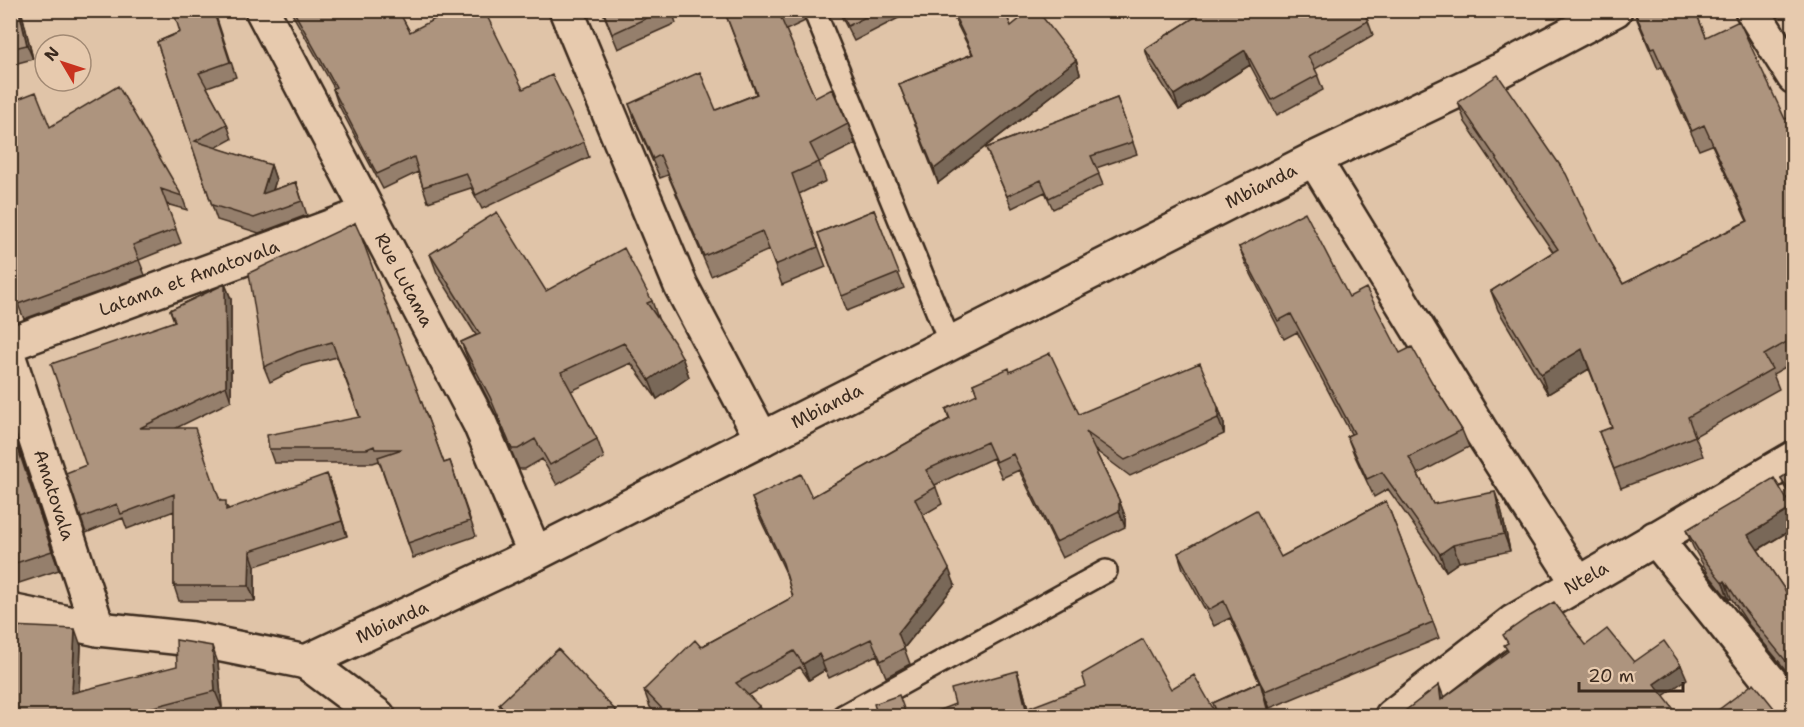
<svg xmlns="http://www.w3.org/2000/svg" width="1804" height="727" font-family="'Shantell Sans',sans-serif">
<rect width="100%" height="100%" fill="#e0c4a8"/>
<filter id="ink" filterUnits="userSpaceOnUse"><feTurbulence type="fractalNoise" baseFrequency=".0167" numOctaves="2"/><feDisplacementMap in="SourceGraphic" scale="12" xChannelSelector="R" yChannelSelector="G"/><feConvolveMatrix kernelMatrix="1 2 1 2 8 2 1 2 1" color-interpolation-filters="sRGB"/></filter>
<g filter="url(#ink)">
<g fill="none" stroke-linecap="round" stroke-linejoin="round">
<defs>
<path id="lane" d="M814,10L950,343
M843,716L1106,571"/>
<path id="street" d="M262,10L480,424L535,554
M566,10L681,286L762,439
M1752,10L1794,77
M1314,159L1480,430L1578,583
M10,344L368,213
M10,361L98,629
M1655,538L1794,711
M306,662L378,716
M1392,716L1513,622L1794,458"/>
<path id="secondary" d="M10,611L98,629L193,639L306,662L535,554L1314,159L1499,71L1615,10"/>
</defs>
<use href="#lane" stroke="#3b2a1e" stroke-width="26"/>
<use href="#street" stroke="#3b2a1e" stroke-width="38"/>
<use href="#secondary" stroke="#3b2a1e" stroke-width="38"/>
<use href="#lane" stroke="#e7caae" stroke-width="21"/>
<use href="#street" stroke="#e7caae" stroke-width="33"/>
<use href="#secondary" stroke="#e7caae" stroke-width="33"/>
</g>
<path fill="#957f6c" stroke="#3b2a1e" stroke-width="1.5" d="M10,10H21L33,59L10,65Z
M214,10L236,77L207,87L227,124L232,139L215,148L271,165L276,180L273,190L296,182L307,215L259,233L217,220L157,42L180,32Z
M290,10H398L410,32L523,89L584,142L589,157L482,209L471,188L428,202L418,172L383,189L338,104L333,89L334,88Z
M602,10H672L676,23L618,49Z
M724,10H801L805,21L786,30L815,98L848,124L855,144L819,162L826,181L799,194L826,267L782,285L769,250L711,276L668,175L660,178L636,123L629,104L716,110L756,94Z
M838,10H914L854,41Z
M950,10H1004L1011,26L1076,60L1080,74L938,183L899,84L972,54Z
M1206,10H1368L1363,13L1368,21L1373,35L1315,69L1323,90L1277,115L1250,65L1179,110L1150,64L1145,49Z
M1514,10H1528L1516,16Z
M1633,10H1695L1706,37L1794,129V362L1773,374L1779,389L1695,436L1703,456L1621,488L1599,432L1612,428L1589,369L1548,394L1498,310L1491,291L1553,252L1465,122L1458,102L1599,243L1623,284L1747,221L1712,145L1699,150L1661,67L1658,69Z
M1117,98L1137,154L1096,168L1103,185L1053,209L1045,192L1012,208L986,148Z
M50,127L182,196L187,210L166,204L181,243L139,260L145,275L24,319L10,285Z
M874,210L904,288L847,311L818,233Z
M355,223L444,463L450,461L476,536L413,558L379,461L373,463H274L269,449L360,418L337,357L302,366L270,382L264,367Z
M1239,247L1349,297L1400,353L1433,384L1462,430L1469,447L1418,474L1433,504L1501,509L1510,551L1459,562L1446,571L1388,489L1374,497L1354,454L1347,436L1351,434L1297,332L1284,339L1246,264Z
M430,254L546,291L652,301L659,321L682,357L689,377L657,399L631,363L571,391L597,439L604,458L557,485L542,459L525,469H519L497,417L469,362L461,342L476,335L437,273Z
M225,284L231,299V401L176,428L221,501L229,509L333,489L347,536L255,566V601H179L174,586V511L127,529L123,518L86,533L81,518L86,465L174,321L170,310Z
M1010,372L1079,414L1218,407L1224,424V434L1130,476L1095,450L1119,500L1125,516V527L1062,558L1019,470L1002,478L993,458L935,485L942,504L923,515L955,585L904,648L910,664L886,677L877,655L829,678L825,670L809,680L800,667L749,695L763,717H659L650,707L644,690L701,647L793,597L786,573L758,514L752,498L812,497L949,419L946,409L977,395L973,384Z
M10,423L59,570L10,586Z
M1794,470V502L1784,486L1781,478Z
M1386,501L1439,638L1270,708L1266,699L1271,717H922L1022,686L1028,709L1171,689L1218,716L1213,703L1259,682L1230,618L1214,626L1183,569L1178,553L1281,557Z
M1792,508L1794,513V528L1758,550L1791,599L1794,598V680L1749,625L1731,598L1729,600L1709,575L1693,547L1686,530Z
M81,646L79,691L218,663L222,708L187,717H10Z
M499,704L618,717H504Z"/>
<path fill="#796858" stroke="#3b2a1e" stroke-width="1.5" d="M19,10H21L33,59L27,45Z
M1245,50L1250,65L1179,110L1174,95Z
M1076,60L1080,74L938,183L934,169Z
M271,165L276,180L267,208L262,194Z
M225,284L231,299V401L226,386Z
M1582,349L1589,369L1548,394L1541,374Z
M682,357L689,377L657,399L649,380Z
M1218,407L1224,424V434L1218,418Z
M10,423L59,570L52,551Z
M327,474L333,489L347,536L342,521Z
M1495,492L1501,509L1510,551L1504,534Z
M1119,500L1125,516V527L1119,511Z
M1792,508L1794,513V528L1754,552L1748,535Z
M1453,545L1459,562L1446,571L1440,554Z
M250,551L255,566V601L249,586Z
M949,569L955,585L903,649L898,633Z
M1725,581L1731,598L1729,600L1723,583Z
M75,629L81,646L78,710L72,693Z
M212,646L218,663L222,708L215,691Z
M819,654L825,670L809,680L803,664Z
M1681,665L1687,679L1659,699L1654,684Z
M1017,671L1022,686L1030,717L1026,709Z
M1260,682L1266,699L1271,717H1270L1268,712Z
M1439,685L1445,700H1441Z
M759,706L763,717H749Z
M616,711L618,717H610Z"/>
<path fill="#ad947e" stroke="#3b2a1e" stroke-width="1.5" d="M10,10H19L27,45L10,49Z
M173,10H213L230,62L199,73L227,124L195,141L271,165L262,194L296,182L302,201L254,218L212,205L157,42L180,32Z
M293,10H398L410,32L452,10H484L523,89L552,75L584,142L476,195L466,173L423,187L414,157L377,174L333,89L336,87Z
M603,10H664L612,34Z
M724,10H779L778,11L815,98L832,89L848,124L810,144L819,162L792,174L818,247L775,265L762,231L704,256L660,155L653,159L629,104L700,72L716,110L757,94Z
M840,10H879L848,26Z
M952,10H1004L1011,26L1031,10H1037L1076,60L934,169L899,84L973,54Z
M1206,10H1362L1368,21L1308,56L1318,75L1272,100L1245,50L1174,95L1145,49Z
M1634,10H1695L1706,37L1739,21L1785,119L1788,118L1794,129V330L1789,333L1792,339L1764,355L1772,369L1688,417L1695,436L1614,469L1599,432L1612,427L1582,349L1541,374L1491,291L1558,249L1458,102L1498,75L1566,174L1599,243L1623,284L1748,221L1704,125L1692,131L1654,48L1651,49Z
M118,86L182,196L161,189L176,229L133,245L139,260L18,304L10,284V102L36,92L50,127Z
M1117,98L1133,142L1091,156L1099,174L1049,198L1041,180L1007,196L986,148Z
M874,210L899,273L842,296L818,233Z
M497,212L546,291L624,248L652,301L647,303L674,342L682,357L649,380L624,343L561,372L597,439L550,465L535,439L518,449H512L490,397L461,342L480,334L430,254Z
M1305,212L1349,297L1366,288L1400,353L1412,347L1433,384L1462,430L1409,457L1433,504L1495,492L1504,534L1453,545L1440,554L1382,472L1367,479L1347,436L1354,433L1291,314L1278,321L1239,247Z
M355,223L361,236L444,463L450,461L470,521L408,543L378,457L402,449H375L374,446L367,449H269L267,435L360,417L332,342L297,352L264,367L249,273Z
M225,284L226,386L140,428H195L220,501H226V510L327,474L342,521L250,551L249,586H174V494L121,514L117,504L81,518L66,473L86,465L51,364L175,321L170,310Z
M1050,353L1079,414L1200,363L1218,407V418L1125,460L1086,432L1119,500V511L1056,542L1013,454L996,462L987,442L926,470L936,487L915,499L949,569L898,633L904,648L881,661L871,639L823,662L819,654L803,664L794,651L736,683L759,706L749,717H670L644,690L695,640L701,647L793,597L783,563L752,498L801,474L812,497L950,419L946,409L977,394L973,384L1009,368L1010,372Z
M10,425L52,551L10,565Z
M1794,470V499L1781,478Z
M1774,478L1792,508L1748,535L1791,599L1794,598V671L1743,608L1725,581L1723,583L1703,558L1686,530Z
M1386,501L1433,622L1265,691L1260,682L1268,712L1259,717H1219L1213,703L1260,682L1224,601L1208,610L1178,553L1256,510L1281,557Z
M1554,602L1586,645L1607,629L1634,662L1664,641L1681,665L1654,684L1680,717H1397L1439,685L1441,700L1508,651L1504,645L1508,643L1503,635L1530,616Z
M10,626L75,629L72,693L177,666L176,640L212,646L215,691L115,717H10Z
M1143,639L1171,689L1194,675L1218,717H922L955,704L951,689L1017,671L1026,709L1086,686L1082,674Z
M558,649L616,711L610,717H511L499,704Z
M1754,683L1774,708L1781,713L1777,717H1709Z
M899,695L907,717H878L874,704Z
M339,711L344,717H334Z"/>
</g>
<g text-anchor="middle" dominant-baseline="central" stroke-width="6" stroke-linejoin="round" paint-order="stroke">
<g font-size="18" fill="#3b2a1e" stroke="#e7caae">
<text transform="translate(1261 186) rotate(-27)">Mbianda</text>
<text transform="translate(189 278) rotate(-20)">Latama et Amatovala</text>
<text transform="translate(404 280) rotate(62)">Rue Lutama</text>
<text transform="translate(827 406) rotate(-27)">Mbianda</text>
<text transform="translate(54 495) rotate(72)">Amatovala</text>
<text transform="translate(1586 578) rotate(-30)">Ntela</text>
<text transform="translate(392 622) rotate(-25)">Mbianda</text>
</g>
</g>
<rect width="1804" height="727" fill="none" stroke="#e7caae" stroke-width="36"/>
<rect x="18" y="18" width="1768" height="691" fill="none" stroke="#3b2a1e" stroke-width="2" filter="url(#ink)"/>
<g transform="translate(63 63) rotate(309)"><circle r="28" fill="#e7caae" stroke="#a28a74" stroke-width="1.5"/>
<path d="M0-4.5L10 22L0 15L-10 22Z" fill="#c8321e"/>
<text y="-9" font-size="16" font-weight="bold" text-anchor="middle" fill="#3b2a1e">N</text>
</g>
<path d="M1579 682v9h104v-9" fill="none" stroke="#3b2a1e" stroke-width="3"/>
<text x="1588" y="682" font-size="18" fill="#3b2a1e" stroke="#e7caae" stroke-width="4.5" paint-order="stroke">20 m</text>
</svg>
